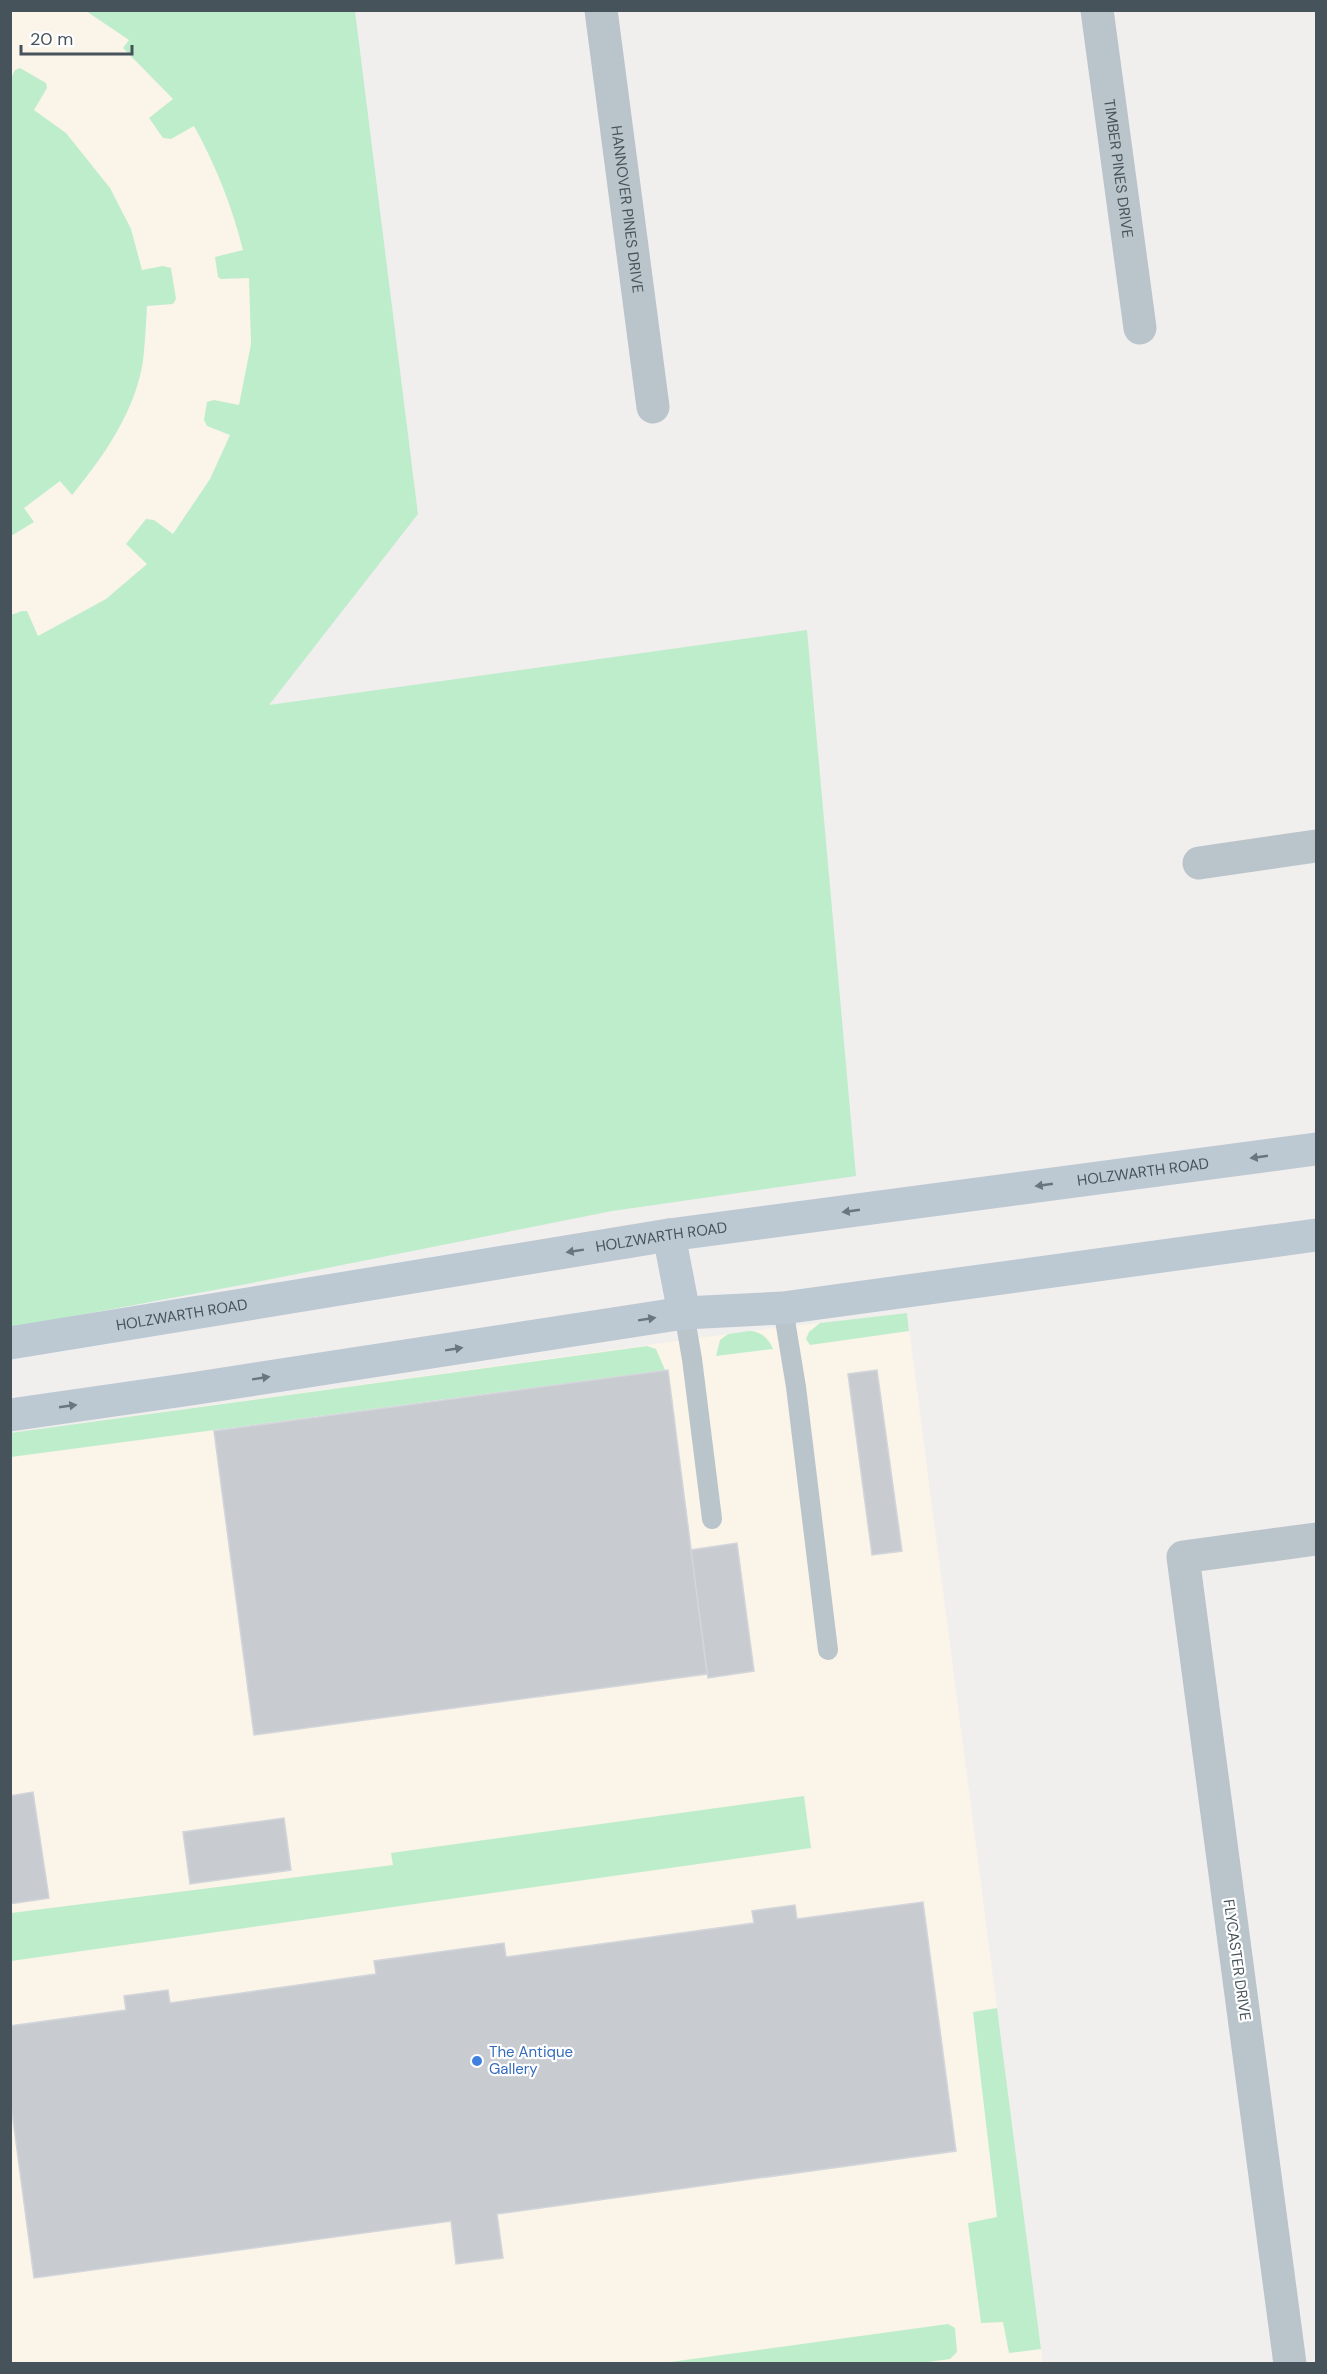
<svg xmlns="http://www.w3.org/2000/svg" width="1327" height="2374" font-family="'DM Sans',sans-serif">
<rect width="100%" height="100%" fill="#f1eeee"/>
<path fill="#fbf4e8" d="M11,11H354L418,514L11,744Z
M907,1313L1043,2363H11L10,1433L749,1331Z"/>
<path fill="#beedcc" d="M86,11H355L418,514L269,705L807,630L856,1176L612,1211L252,1283L11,1328V615L22,611H27L38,636L106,599L147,564L126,544L146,519L154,520L173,534L210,479L230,435L207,426L204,420L207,402L214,400L239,405L251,344L249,278L221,279L218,277L215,257L243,250C232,206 216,166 194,126L171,139L163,138L149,118L173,99L123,48L129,40Z
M20,68L46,83L47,88L34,110L66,133L110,188L131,229L142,270L163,266L171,268L176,299L173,304L147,306C146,325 145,343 143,361C135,412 104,456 72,495L60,481L24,508L34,522L11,536L10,81L15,70Z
M907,1313L909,1331L810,1345L806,1339L809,1332L820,1323Z
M749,1331C761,1331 769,1339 773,1349L716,1356L720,1340L728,1334Z
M647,1346L656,1349L665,1370L11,1457L10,1433Z
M804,1796L811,1848L11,1961V1913L393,1865L391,1853Z
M997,2008L1041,2349L1009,2353L1003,2322L981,2323L968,2223L997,2217L973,2012Z
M948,2324L955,2328L957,2352L950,2359L921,2363H663Z"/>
<path fill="#c8ccd1" stroke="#d2d5da" stroke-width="1.5" d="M668,1370L707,1674L254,1735L214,1431Z
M877,1370L902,1551L872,1555L848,1374Z
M737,1543L754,1671L708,1678L691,1550Z
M33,1792L49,1898L10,1904V1796Z
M284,1818L291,1870L190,1884L183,1832Z
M923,1902L956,2151L497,2214L503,2258L456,2264L451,2221L34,2278L10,2097V2026L126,2010L124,1996L168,1990L170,2003L376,1974L374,1961L504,1943L506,1957L754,1923L752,1911L795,1905L797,1919Z"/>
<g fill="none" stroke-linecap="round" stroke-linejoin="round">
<path stroke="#bac4cb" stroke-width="20" d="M783,1308L796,1387L828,1650
M684,1313L692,1359L712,1519"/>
<g stroke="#bac4cb" stroke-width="33">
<path id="s1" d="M601,10L653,407"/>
<path id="s2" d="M1097,10L1140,328"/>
<path d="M1199,863L1316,846"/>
<path d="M1290,2364L1183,1557L1316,1539"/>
</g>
<g stroke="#bcc8d2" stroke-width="33">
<path d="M669,1235L684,1313"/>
<path id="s3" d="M10,1343L669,1235L1316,1149"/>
<path d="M10,1415L191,1389L684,1313L783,1308L1316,1235"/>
</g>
</g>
<defs><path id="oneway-solid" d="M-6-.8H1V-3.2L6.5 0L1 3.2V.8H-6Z" transform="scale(1.5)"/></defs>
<g fill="#6a767f">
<use href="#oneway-solid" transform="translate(1259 1157) rotate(172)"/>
<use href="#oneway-solid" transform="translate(1044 1185) rotate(172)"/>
<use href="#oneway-solid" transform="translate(851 1211) rotate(172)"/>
<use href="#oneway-solid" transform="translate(575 1251) rotate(171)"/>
<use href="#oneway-solid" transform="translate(647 1319) rotate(-9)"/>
<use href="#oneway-solid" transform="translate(454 1349) rotate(-9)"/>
<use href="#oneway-solid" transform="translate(261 1378) rotate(-9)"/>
<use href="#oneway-solid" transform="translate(68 1406) rotate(-8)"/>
</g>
<circle fill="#3f7fe0" stroke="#fff" stroke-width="2" cx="477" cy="2061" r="6"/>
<g text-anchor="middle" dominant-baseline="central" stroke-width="4.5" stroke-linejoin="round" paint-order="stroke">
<g font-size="15" fill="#47535b" stroke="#fff">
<text stroke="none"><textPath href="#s2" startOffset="160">TIMBER PINES DRIVE</textPath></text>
<text stroke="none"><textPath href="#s1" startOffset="201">HANNOVER PINES DRIVE</textPath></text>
<text stroke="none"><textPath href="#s3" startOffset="1146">HOLZWARTH ROAD</textPath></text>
<text stroke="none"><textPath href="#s3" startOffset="660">HOLZWARTH ROAD</textPath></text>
<text stroke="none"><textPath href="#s3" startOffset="174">HOLZWARTH ROAD</textPath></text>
<text transform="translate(1237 1960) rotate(82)">FLYCASTER DRIVE</text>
</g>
<g font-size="15" fill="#366cbe" stroke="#fff" text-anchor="start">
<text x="489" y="2052">The Antique<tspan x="489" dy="17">Gallery</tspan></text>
</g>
</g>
<rect width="1327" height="2374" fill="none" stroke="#47535b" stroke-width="24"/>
<path d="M21 45v9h111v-9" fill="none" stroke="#47535b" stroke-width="3"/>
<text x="30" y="45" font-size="18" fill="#47535b" stroke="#ffffff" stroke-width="4.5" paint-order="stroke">20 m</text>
</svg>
